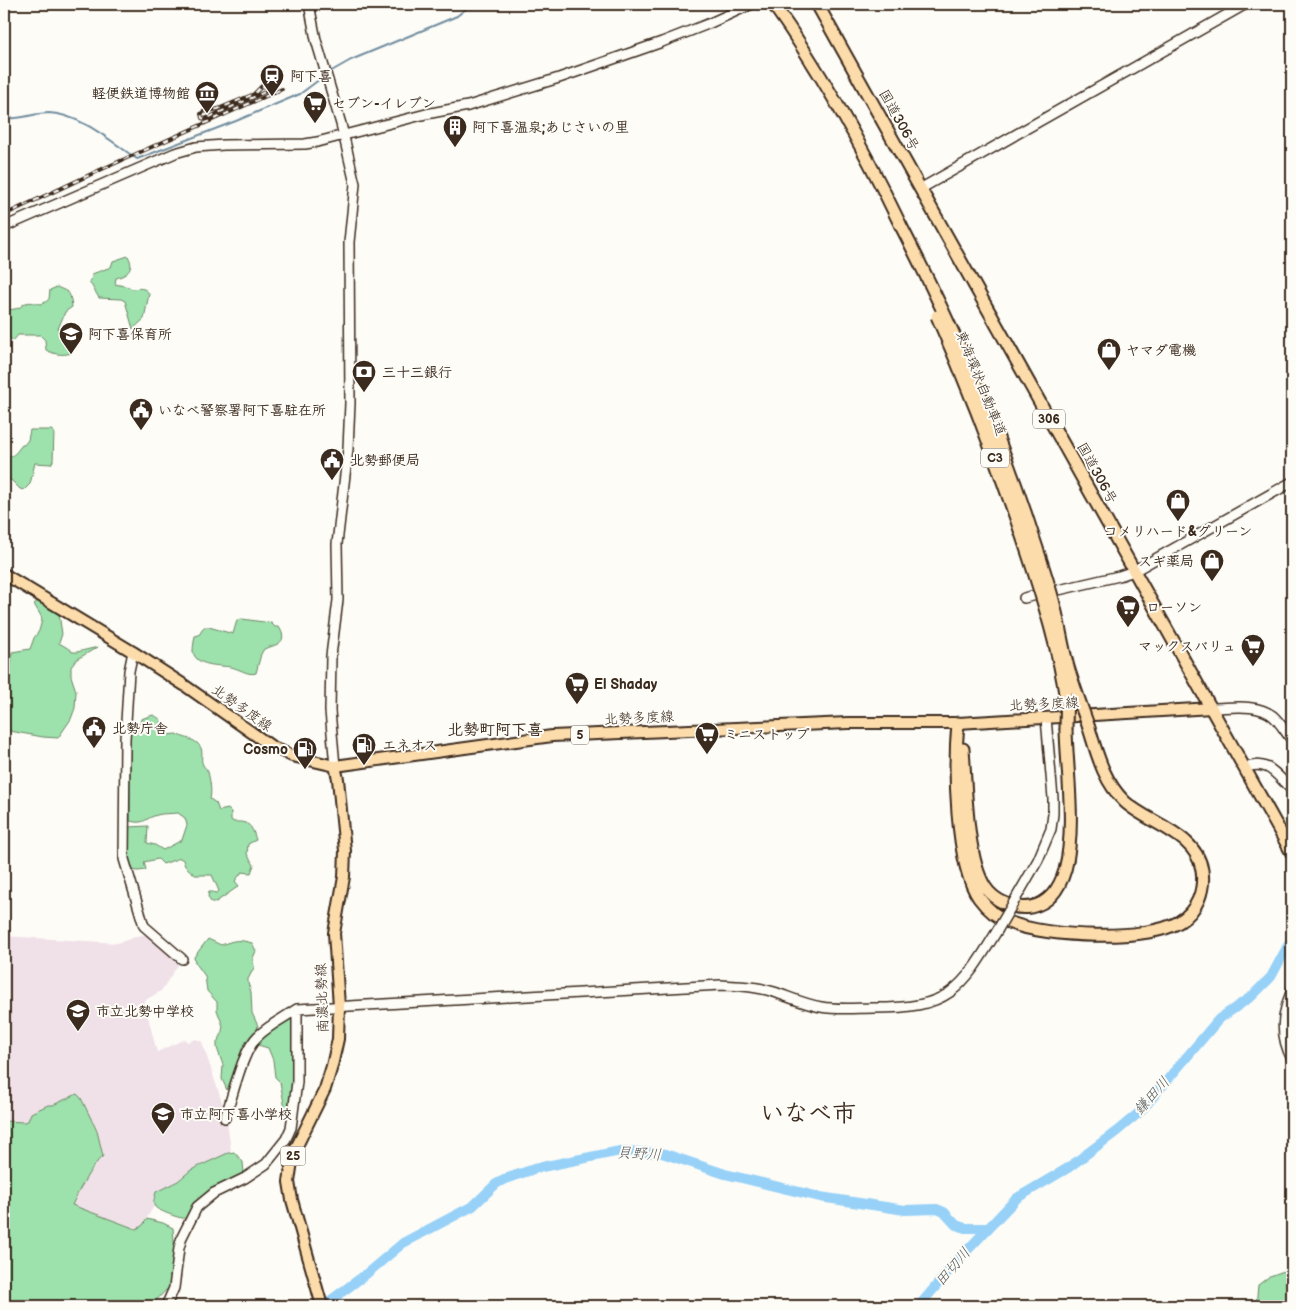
<svg xmlns="http://www.w3.org/2000/svg" width="1296" height="1310" font-family="'Balsamiq Sans','Klee One',sans-serif">
<rect width="100%" height="100%" fill="#fdfcf7"/>
<filter id="ink" filterUnits="userSpaceOnUse"><feTurbulence type="fractalNoise" baseFrequency=".02" numOctaves="2"/><feDisplacementMap in="SourceGraphic" scale="10" xChannelSelector="R" yChannelSelector="G"/><feConvolveMatrix kernelMatrix="1 2 1 2 8 2 1 2 1" color-interpolation-filters="sRGB"/></filter>
<g filter="url(#ink)">
<path fill="#f0e1e8" d="M141,935H146L179,959L180,962L161,991L144,1001L157,1052L185,1039L187,1042L196,1039L202,1042L223,1105L225,1107L231,1150L221,1157L191,1170L178,1181L157,1192L153,1201L154,1206L142,1226L136,1229L71,1205L88,1174L94,1168L96,1162L103,1156L97,1131L81,1098L76,1094L53,1105H48L31,1113L28,1121L24,1122L4,1121V936L118,943Z"/>
<path fill="#9de1ac" stroke="#6c8665" d="M128,256C135,268 128,275 116,278L115,284L129,287L132,289C138,288 146,287 149,294L144,319L133,329L125,301L121,299L99,298L89,281L92,278V274L111,267L113,261Z
M57,287C70,293 70,291 72,307L65,312L58,329L63,340L70,342L72,345L71,353C63,356 53,354 46,350L45,340L40,335H18L13,341L4,333V311C9,309 16,310 20,307C22,306 24,303 26,303C36,300 39,309 49,299L50,290Z
M30,430H51L54,432L53,461L51,464L35,463L30,484L24,490L20,489L11,480H7L4,483V457C15,457 15,453 22,445H24L28,440Z
M39,600L56,611L59,614L62,634L59,643L71,650L72,652H77L98,647L77,659L71,667V676L76,691L75,708L71,719L58,738L43,737L4,730V676L10,675L12,652L30,649L34,638L39,631L42,620L41,616L34,604Z
M242,619L271,623L275,627H279C290,644 274,645 264,649L261,654L256,673C248,676 239,668 230,667C220,665 195,667 193,651C193,647 194,641 195,636L199,635L204,627H209L233,634L237,620Z
M153,715C163,719 162,723 163,732L166,735L176,734C183,738 191,738 197,743C206,750 199,758 203,765C204,767 207,769 208,772C210,779 212,792 210,799L216,803L219,811L228,809L231,812V820L234,822C249,821 252,826 256,840L248,844L247,854L254,865L251,873L242,872L235,881L239,886L216,902H211L208,897L209,892H213L216,893L219,891L212,875H195L185,866L183,860L180,858L163,864L158,859L144,862L146,870L138,871L132,870C127,857 129,841 129,827L148,826L147,843L155,845L163,850L182,840L187,825L185,818L178,813C171,814 163,813 157,815C145,818 145,825 130,821V727L133,724H140L141,719Z
M208,939L221,945C235,940 238,939 252,943L256,951L253,958L254,968L248,979V983L251,992L252,1013L258,1026L256,1032L243,1046L227,1090L222,1079L223,1065L217,1048V1042L221,1036L223,1026L217,1010V1002L207,991L205,976L195,962L194,957Z
M292,1015L294,1016L295,1058L290,1119H287L280,1082L275,1077L273,1060L268,1048L258,1045L263,1037Z
M77,1094L81,1098L97,1131L103,1156C90,1167 80,1189 72,1205L136,1229L142,1226L147,1219L163,1223L173,1228L175,1253L169,1291L166,1290L151,1306H4V1121L24,1122L28,1121L31,1113L48,1105H53Z
M234,1152L243,1162L244,1173C232,1186 210,1196 196,1206C192,1209 190,1215 186,1218C182,1220 157,1210 155,1207C152,1202 155,1197 156,1192L178,1181L191,1170L228,1153Z
M1292,1268V1306H1256L1258,1285L1270,1276Z"/>
<g fill="none" stroke-linecap="round" stroke-linejoin="round">
<path stroke="#728ea0" stroke-width="2" d="M328,73L351,60L457,16L472,4
M4,118C19,120 34,113 49,113C80,114 112,142 137,159L236,121L300,94L324,76"/>
<path stroke="#97d1f7" stroke-width="10" d="M323,1306L365,1275L403,1243L473,1206L496,1184L505,1179L537,1168L620,1151L662,1153L725,1174L820,1197L905,1210L937,1209L944,1212L956,1225L965,1228H987
M919,1306L959,1259L1017,1198L1068,1168L1117,1131L1141,1111L1219,1019L1252,996L1271,977L1292,938"/>
<defs>
<path id="secondary" d="M309,4L316,40L341,124L355,184L349,242L350,403L348,449L337,544L338,600L331,656L330,711L335,766
M920,189L1246,4
M4,227L175,153L196,147L224,145L305,144L317,142L426,114L468,106L559,78L662,42L708,24L752,4
M1024,598L1119,576L1134,571L1292,482
M133,652L129,671L125,739L124,859L144,926L182,959
M1212,708C1231,708 1257,703 1273,716C1280,722 1286,733 1292,740
M1245,768C1268,758 1277,776 1292,790
M1015,900L1038,860L1051,829L1053,814V798L1046,718
M1292,990C1282,1014 1279,1035 1292,1059
M225,1118C233,1096 242,1051 258,1036C269,1025 284,1018 297,1009L721,985C739,986 756,986 774,992C789,997 804,1004 821,1007C838,1010 857,1008 874,1008C949,1008 960,992 997,931
M166,1306L174,1288L179,1248L182,1237L197,1207L214,1193L245,1178L266,1164L286,1139L291,1128L297,1082V1009"/>
<path id="primary" d="M4,574L133,652L184,685L271,746L292,756L335,766L552,736L848,723H958L1212,708
M322,1306L292,1200L289,1182L293,1154L325,1089L332,1066L338,1039L339,1006L334,933L344,877L345,851L338,779L335,766"/>
<path id="highway" d="M773,4C822,73 863,147 900,224
M817,4L1292,853
M958,723C954,764 955,864 979,898C987,909 998,918 1011,923C1046,937 1146,942 1179,922C1197,911 1205,891 1202,870C1196,833 1149,824 1125,802C1104,782 1097,754 1089,728
M963,749C966,785 966,857 985,887C994,901 1014,910 1031,907C1050,903 1060,887 1065,870C1076,829 1067,772 1066,730"/>
</defs>
<use href="#secondary" stroke="#3b2a1e" stroke-width="12"/>
<use href="#primary" stroke="#3b2a1e" stroke-width="14"/>
<use href="#highway" stroke="#3b2a1e" stroke-width="15"/>
<use href="#secondary" stroke="#fdfcf7" stroke-width="9"/>
<use href="#primary" stroke="#fddcac" stroke-width="10"/>
<use href="#highway" stroke="#fddcac" stroke-width="11"/>
<defs>
<path id="rail" d="M262,86L267,88V91L205,119L202,118L201,114L203,112L218,109L254,94Z
M4,215L100,170L282,89"/>
</defs>
<use href="#rail" stroke="#3b2a1e" stroke-width="4"/>
<use href="#rail" stroke="#fdfcf7" stroke-width="2" stroke-dasharray="5.5" stroke-linecap="butt"/>
<defs>
<path id="secondary-bridge" d="M997,931L1015,900"/>
<path id="highway-bridge" d="M900,224C950,321 995,420 1029,524C1037,549 1046,574 1053,600C1059,622 1062,645 1068,667C1074,687 1082,708 1089,728
M937,316C972,395 1002,475 1029,557C1044,603 1059,651 1066,700C1067,709 1066,720 1066,730"/>
</defs>
<use href="#secondary-bridge" stroke="#3b2a1e" stroke-width="12" stroke-linecap="butt"/>
<use href="#highway-bridge" stroke="#3b2a1e" stroke-width="15" stroke-linecap="butt"/>
<use href="#secondary-bridge" stroke="#fdfcf7" stroke-width="9"/>
<use href="#highway-bridge" stroke="#fddcac" stroke-width="11"/>
</g>
</g>
<defs>
<symbol id="station-pin" viewBox="-11 -11 22 30"><path d="M0 17L-7.5 6A9.5 9.5 0 1 1 7.5 6Z" fill="#3b2a1e" stroke="#fdfcf7"/><path d="M-3-6H3Q5-6 5-4V2Q5 4 3 4L4.5 6H3L1.5 4h-3L-3 6H-4.5L-3 4Q-5 4-5 2V-4Q-5-6-3-6ZM-3.5-4v3h7v-3ZM-3.5 1v1.5H-2V1ZM2 1v1.5H3.5V1Z" fill="#fff"/></symbol>
<symbol id="museum-pin" viewBox="-11 -11 22 30"><path d="M0 17L-7.5 6A9.5 9.5 0 1 1 7.5 6Z" fill="#3b2a1e" stroke="#fdfcf7"/><path d="M0-6L6-3V-2H-6V-3ZM-5-1h2V3h-2ZM-1-1h2V3h-2ZM3-1h2V3H3ZM-6 4H6V6H-6Z" fill="#fff"/></symbol>
<symbol id="supermarket-pin" viewBox="-11 -11 22 30"><path d="M0 17L-7.5 6A9.5 9.5 0 1 1 7.5 6Z" fill="#3b2a1e" stroke="#fdfcf7"/><path d="M-6-5.5h2.5l.6 2H6L4.5 2H-2.5L-4.4-4H-6ZM-1.5 3.2a1.3 1.3 0 1 0 .1 0ZM3 3.2a1.3 1.3 0 1 0 .1 0Z" fill="#fff"/></symbol>
<symbol id="building-pin" viewBox="-11 -11 22 30"><path d="M0 17L-7.5 6A9.5 9.5 0 1 1 7.5 6Z" fill="#3b2a1e" stroke="#fdfcf7"/><path d="M-4-6H4V6H1V3H-1V6H-4ZM-2.5-4.3h1.7v1.8h-1.7ZM.8-4.3h1.7v1.8H.8ZM-2.5-1h1.7V.8h-1.7ZM.8-1h1.7V.8H.8Z" fill="#fff"/></symbol>
<symbol id="school-pin" viewBox="-11 -11 22 30"><path d="M0 17L-7.5 6A9.5 9.5 0 1 1 7.5 6Z" fill="#3b2a1e" stroke="#fdfcf7"/><path d="M0-5L7-2L0 1L-7-2ZM-4 1L0 2.5L4 1V4Q0 6-4 4Z" fill="#fff"/></symbol>
<symbol id="shop-pin" viewBox="-11 -11 22 30"><path d="M0 17L-7.5 6A9.5 9.5 0 1 1 7.5 6Z" fill="#3b2a1e" stroke="#fdfcf7"/><path d="M-5-2.5h2.3a2.7 3.5 0 0 1 5.4 0H5L5.5 6h-11ZM-1.5-2.5h3a1.5 2.3 0 0 0-3 0Z" fill="#fff"/></symbol>
<symbol id="bank-pin" viewBox="-11 -11 22 30"><path d="M0 17L-7.5 6A9.5 9.5 0 1 1 7.5 6Z" fill="#3b2a1e" stroke="#fdfcf7"/><path d="M-6-4H6V4H-6ZM0-2.3a2.3 2.3 0 1 0 0 4.6a2.3 2.3 0 1 0 0-4.6Z" fill="#fff"/></symbol>
<symbol id="civic-pin" viewBox="-11 -11 22 30"><path d="M0 17L-7.5 6A9.5 9.5 0 1 1 7.5 6Z" fill="#3b2a1e" stroke="#fdfcf7"/><path d="M-.6-6.5H3V-4.5H.6V-3L4-1V1h2V6H-6V1h2V-1L-.6-3ZM-1.2 2.5V6h2.4V2.5Z" fill="#fff"/></symbol>
<symbol id="fuel-pin" viewBox="-11 -11 22 30"><path d="M0 17L-7.5 6A9.5 9.5 0 1 1 7.5 6Z" fill="#3b2a1e" stroke="#fdfcf7"/><path d="M-5.5-6h7V0h2V4h1.3V-2.5L3-4.5l.8-.8L6-3V5H2.5V1h-1V6h-7ZM-4.2-4.7v3.2H.2V-4.7Z" fill="#fff"/></symbol>
</defs>
<g fill-rule="evenodd">
<use href="#station-pin" x="258" y="62" width="28" height="38"/>
<use href="#museum-pin" x="193" y="79" width="28" height="38"/>
<use href="#supermarket-pin" x="301" y="89" width="28" height="38"/>
<use href="#building-pin" x="441" y="113" width="28" height="38"/>
<use href="#school-pin" x="57" y="320" width="28" height="38"/>
<use href="#shop-pin" x="1095" y="336" width="28" height="38"/>
<use href="#bank-pin" x="350" y="358" width="28" height="38"/>
<use href="#civic-pin" x="127" y="396" width="28" height="38"/>
<use href="#civic-pin" x="318" y="446" width="28" height="38"/>
<use href="#shop-pin" x="1164" y="487" width="28" height="38"/>
<use href="#shop-pin" x="1198" y="547" width="28" height="38"/>
<use href="#supermarket-pin" x="1114" y="593" width="28" height="38"/>
<use href="#supermarket-pin" x="1239" y="632" width="28" height="38"/>
<use href="#supermarket-pin" x="563" y="670" width="28" height="38"/>
<use href="#civic-pin" x="80" y="714" width="28" height="38"/>
<use href="#supermarket-pin" x="693" y="720" width="28" height="38"/>
<use href="#fuel-pin" x="350" y="731" width="28" height="38"/>
<use href="#fuel-pin" x="291" y="735" width="28" height="38"/>
<use href="#school-pin" x="64" y="997" width="28" height="38"/>
<use href="#school-pin" x="149" y="1100" width="28" height="38"/>
</g>
<g text-anchor="middle" dominant-baseline="central" stroke-width="4" stroke-linejoin="round" paint-order="stroke">
<g fill="#fdfcf7" stroke="#75695f" stroke-width="1">
<rect x="1033" y="409.5" width="32" height="19" rx="4"/>
<rect x="981" y="448.5" width="28" height="19" rx="4"/>
<rect x="571" y="725.5" width="18" height="19" rx="4"/>
<rect x="280.5" y="1146.5" width="25" height="19" rx="4"/>
</g>
<g font-size="12" font-weight="bold" fill="#3b2a1e">
<text x="1049" y="419">306</text>
<text x="995" y="458">C3</text>
<text x="580" y="735">5</text>
<text x="293" y="1156">25</text>
</g>
<g font-size="14" font-weight="bold" fill="#3b2a1e" stroke="#fdfcf7" text-anchor="start">
<text x="290" y="76">阿下喜</text>
<text x="190" y="93" text-anchor="end">軽便鉄道博物館</text>
<text x="332" y="103">セブン-イレブン</text>
<text x="472" y="127">阿下喜温泉;あじさいの里</text>
<text x="88" y="334">阿下喜保育所</text>
<text x="1126" y="350">ヤマダ電機</text>
<text x="382" y="372">三十三銀行</text>
<text x="158" y="410">いなべ警察署阿下喜駐在所</text>
<text x="350" y="460">北勢郵便局</text>
<text x="1178" y="531" text-anchor="middle">コメリハード&amp;グリーン</text>
<text x="1194" y="561" text-anchor="end">スギ薬局</text>
<text x="1146" y="607">ローソン</text>
<text x="1236" y="646" text-anchor="end">マックスバリュ</text>
<text x="594" y="684">El Shaday</text>
<text x="112" y="728">北勢庁舎</text>
<text x="724" y="734">ミニストップ</text>
<text x="382" y="745">エネオス</text>
<text x="288" y="749" text-anchor="end">Cosmo</text>
<text x="96" y="1011">市立北勢中学校</text>
<text x="180" y="1114">市立阿下喜小学校</text>
</g>
<g font-size="14" fill="#3b2a1e" stroke="#fdfcf7">
<text transform="translate(899 120) rotate(61)">国道306号</text>
<text transform="translate(981 383) rotate(68)">東海環状自動車道</text>
<text transform="translate(1097 473) rotate(61)">国道306号</text>
<text transform="translate(1044 704) rotate(-3)">北勢多度線</text>
<text transform="translate(242 708) rotate(35)">北勢多度線</text>
<text transform="translate(639 718) rotate(-3)">北勢多度線</text>
<text transform="translate(322 998) rotate(-92)">南濃北勢線</text>
</g>
<g font-size="15" font-style="italic" fill="#575c5f" stroke="#fdfcf7">
<text transform="translate(1152 1096) rotate(-48)">鎌田川</text>
<text transform="translate(639 1154) rotate(3)">貝野川</text>
<text transform="translate(953 1267) rotate(-49)">田切川</text>
</g>
<g font-size="16" font-weight="bold" fill="#3b2a1e" stroke="#fdfcf7">
<text x="495" y="730">北勢町阿下喜</text>
</g>
<g font-size="24" font-weight="bold" fill="#3b2a1e" stroke="#fdfcf7">
<text x="808" y="1113">いなべ市</text>
</g>
</g>
<rect width="1296" height="1310" fill="none" stroke="#fdfcf7" stroke-width="20"/>
<rect x="10" y="10" width="1276" height="1290" fill="none" stroke="#3b2a1e" stroke-width="2" filter="url(#ink)"/>
</svg>
